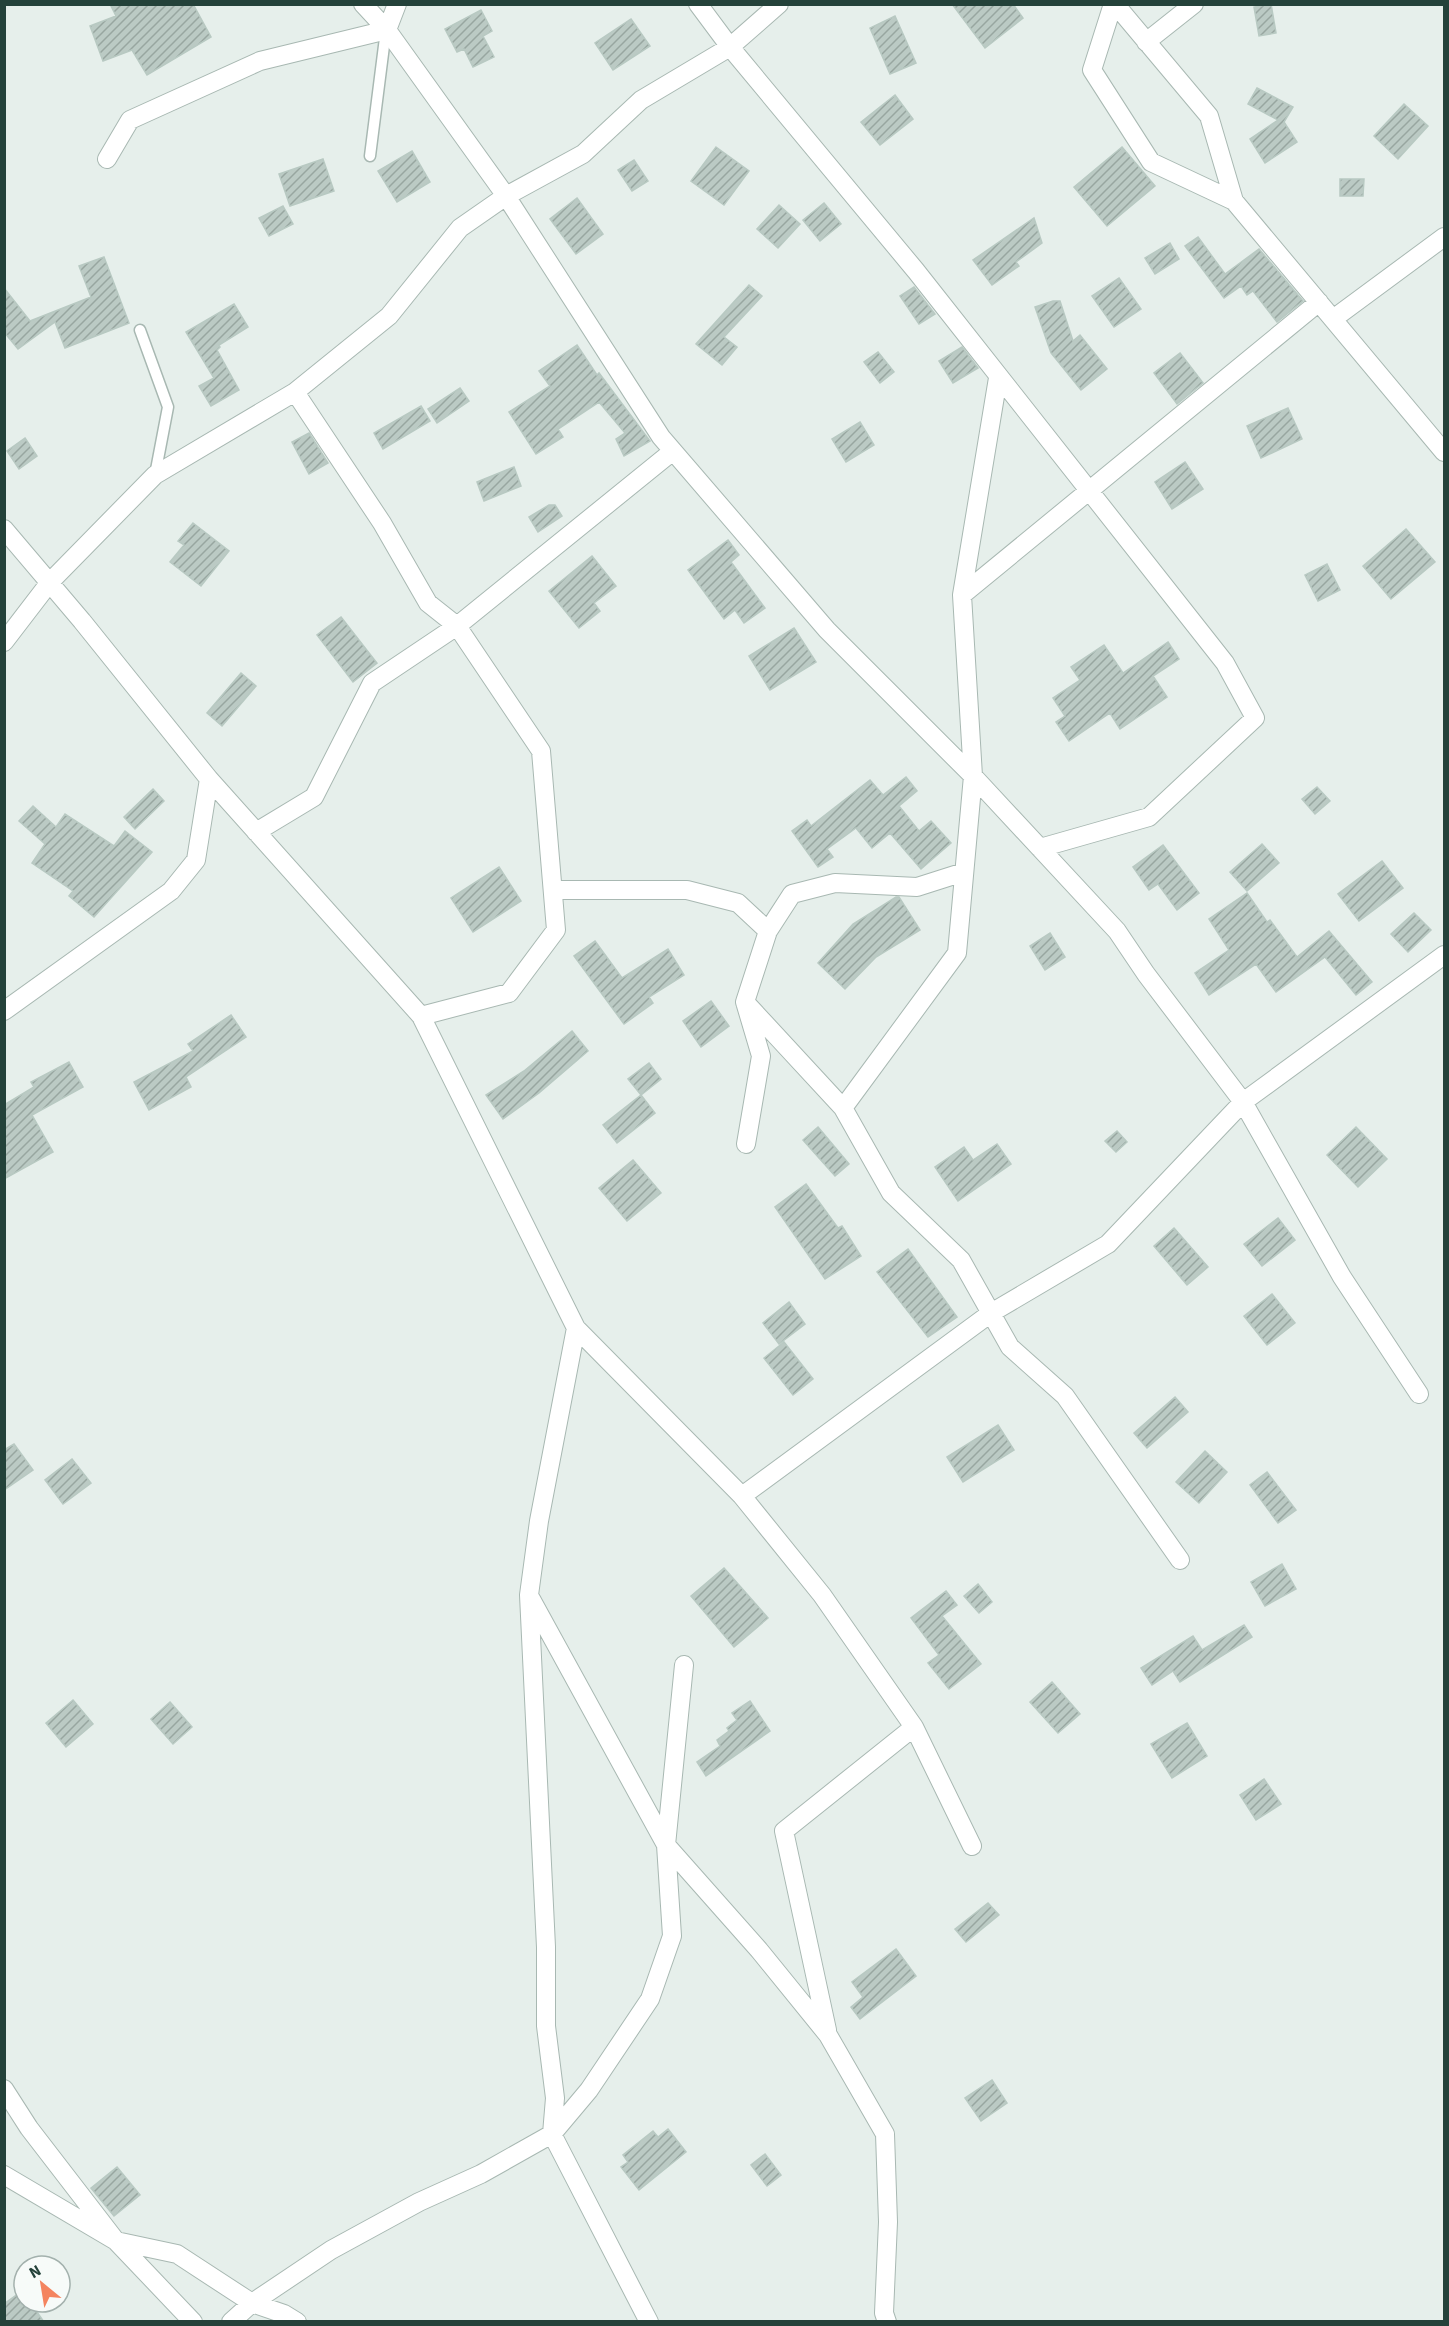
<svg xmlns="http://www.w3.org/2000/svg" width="1449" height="2326" font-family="'Source Sans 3',sans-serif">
<defs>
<pattern id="building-hatch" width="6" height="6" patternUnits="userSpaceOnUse" patternTransform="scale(1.5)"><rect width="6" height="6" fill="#bbcac4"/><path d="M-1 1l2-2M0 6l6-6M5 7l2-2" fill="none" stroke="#98a6a0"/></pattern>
</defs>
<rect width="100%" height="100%" fill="#e6efeb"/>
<path fill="url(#building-hatch)" stroke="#b8c9c2" stroke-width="1.5" d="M110,4H193L211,37L147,75L132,50L103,61L90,26L116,16Z
M952,4H1013L1023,18L985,48Z
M1271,4L1276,33L1259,36L1254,7Z
M481,10L492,31L483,36L494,57L473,67L464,49L457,52L445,29Z
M895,16L916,63L890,74L870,28Z
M631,19L650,46L613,70L595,43Z
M1257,88L1293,107L1284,122L1297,142L1265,163L1250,139L1278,120L1248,104Z
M895,95L913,119L880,145L861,122Z
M1404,104L1428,126L1398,159L1374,136Z
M716,147L749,171L724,205L691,181Z
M1122,147L1155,186L1107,226L1074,187Z
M412,151L430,182L397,202L378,171Z
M323,159L334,191L290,206L279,174Z
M634,160L648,181L632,191L618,170Z
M1340,179H1364L1363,196H1340Z
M577,198L603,234L576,254L550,219Z
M824,203L841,224L820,241L803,220Z
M779,205L800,224L778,248L757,229Z
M283,206L293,224L269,236L259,218Z
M1034,218L1042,243L1016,262L1019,266L992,285L973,260Z
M1198,237L1225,274L1259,249L1303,301L1277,322L1253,291L1247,295L1241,286L1224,298L1185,246Z
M1170,243L1179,259L1155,274L1145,258Z
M104,257L129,323L65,348L55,322L18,349L4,332V288L30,321L91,297L79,266Z
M1119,278L1141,309L1114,327L1092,296Z
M749,285L762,296L724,337L737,347L722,365L696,344Z
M914,287L935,314L919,324L900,296Z
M1053,301H1060L1073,341L1080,335L1107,369L1081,390L1051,353L1035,307Z
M234,304L248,327L219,345L220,347L217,350L239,390L211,406L199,386L214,378L186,332Z
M577,345L597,375L599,373L650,441L624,456L616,439L625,433L599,402L558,429L563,437L536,454L509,412L550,386L539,371Z
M962,347L978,368L953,383L939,361Z
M878,352L894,372L880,383L864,362Z
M1180,353L1203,383L1177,404L1154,373Z
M460,388L469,401L437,423L428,409Z
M421,406L430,421L383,449L374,433Z
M1288,408L1302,439L1261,458L1247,426Z
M860,422L874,445L846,462L832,439Z
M309,433L328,463L309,474L292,442Z
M25,438L37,456L19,469L7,451Z
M1185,462L1203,489L1172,509L1155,482Z
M514,467L521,486L484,501L477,482Z
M549,505H555L562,516L538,532L529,517Z
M193,523L229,551L201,586L170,562L184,545L178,541Z
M1406,529L1435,562L1391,599L1363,566Z
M728,540L739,555L731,562L765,608L744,623L735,610L724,619L688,570Z
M592,556L616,586L594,603L600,611L579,628L549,591Z
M1327,564L1340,590L1318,601L1305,575Z
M341,617L377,663L353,682L317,635Z
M794,628L816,662L770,690L749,656Z
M1168,642L1179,659L1153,676L1167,697L1120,729L1110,713L1069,741L1056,722L1065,716L1053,698L1080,680L1071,667L1104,645L1123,673Z
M241,673L256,686L222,726L207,713Z
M906,777L917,791L899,806L919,831L931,821L951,843L921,869L890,833L872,848L856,828L827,849L833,857L818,867L792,831L807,820L811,826L870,780L883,795Z
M1317,787L1330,801L1315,814L1302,799Z
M153,789L164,801L135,829L124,817Z
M33,806L56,827L65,814L114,846L125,831L152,852L94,917L69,896L73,891L32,863L45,844L19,821Z
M1262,844L1279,863L1247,891L1230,872Z
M1163,845L1199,893L1177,910L1158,884L1149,890L1133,867Z
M1382,861L1403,888L1359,921L1338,894Z
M499,867L521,901L473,932L451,898Z
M1247,893L1267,922L1270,920L1297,957L1329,931L1372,982L1356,995L1325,957L1276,992L1256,964L1209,995L1195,973L1229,950L1209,919Z
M896,897H899L920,930L876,957L845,989L818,963L853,924Z
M1414,913L1431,930L1408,952L1391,934Z
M1050,933L1065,957L1045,970L1030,946Z
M595,941L622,978L668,949L684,975L649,997L653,1003L624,1024L574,956Z
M711,1001L729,1026L701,1047L683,1021Z
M231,1015L246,1037L186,1077L191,1087L149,1110L134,1082L193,1051L188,1044Z
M572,1031L588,1051L539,1093L503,1119L486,1095L524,1071Z
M69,1062L83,1087L32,1115L53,1152L4,1179V1105L34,1087L31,1082Z
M649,1063L661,1079L641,1095L628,1079Z
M641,1095L655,1113L617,1143L603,1125Z
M818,1127L849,1164L835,1176L803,1140Z
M1356,1127L1387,1159L1358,1187L1327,1155Z
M1117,1131L1127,1142L1116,1152L1105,1141Z
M997,1144L1011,1164L958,1201L935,1167L964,1147L973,1160Z
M633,1160L661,1193L627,1221L599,1188Z
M806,1184L838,1228L842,1226L861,1256L825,1279L775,1207Z
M1278,1218L1295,1240L1262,1266L1244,1244Z
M1174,1228L1208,1267L1187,1285L1154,1246Z
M908,1249L957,1317L928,1337L877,1272Z
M1272,1294L1295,1323L1267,1345L1244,1316Z
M789,1302L805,1324L779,1344L763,1323Z
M784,1342L813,1379L793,1395L764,1358Z
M1175,1397L1188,1412L1147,1448L1134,1433Z
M998,1425L1014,1450L963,1482L947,1457Z
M14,1444L33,1470L4,1490V1450Z
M1205,1451L1227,1472L1199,1503L1176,1482Z
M72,1459L91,1483L63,1504L45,1480Z
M1267,1472L1296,1510L1278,1523L1250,1485Z
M1282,1564L1296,1589L1265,1606L1251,1582Z
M724,1568L768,1618L734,1647L691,1596Z
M978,1584L992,1602L979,1613L964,1596Z
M946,1591L957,1605L942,1616L981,1664L949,1689L928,1663L939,1655L911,1618Z
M1244,1625L1252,1637L1180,1682L1173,1671L1152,1685L1141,1668L1193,1636L1202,1650Z
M1052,1682L1080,1714L1058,1733L1030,1702Z
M73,1700L93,1724L66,1747L46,1723Z
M750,1701L770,1731L706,1776L697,1762L720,1746L717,1740L729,1731L727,1728L737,1720L732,1713Z
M170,1702L192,1727L173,1744L151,1719Z
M1187,1723L1207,1756L1172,1778L1151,1744Z
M1264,1779L1281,1804L1256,1820L1240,1795Z
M988,1903L999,1915L966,1942L955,1929Z
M896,1949L916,1976L860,2019L851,2007L863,1997L852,1982Z
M992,2080L1007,2103L981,2121L965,2098Z
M668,2129L686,2152L639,2190L621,2167L628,2162L623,2155L653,2131L658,2137Z
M765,2154L781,2175L767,2186L751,2165Z
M117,2167L140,2195L114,2216L91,2188Z
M22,2291L24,2302H30L44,2322H4V2304Z"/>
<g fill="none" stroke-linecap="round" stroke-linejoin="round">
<defs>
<path id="service" d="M370,156L386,30
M140,330L168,407L155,475"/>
<path id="minor" d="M363,4L387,30L506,196L661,437L827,630L973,776L1117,931L1146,974L1243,1102L1342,1277L1419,1394
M698,4L730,47L916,271L1225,663L1255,718L1149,817L1040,848
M1113,4L1092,70L1151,162L1234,201
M1115,4L1209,116L1234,201L1444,452
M1146,42L1194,4
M107,159L130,120L260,61L387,30L397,4
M1333,319L1444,237
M295,392L382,523L428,603L457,626L541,751L556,930L509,993L421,1016
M4,529L82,621L209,779L421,1016L576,1328L539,1521L529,1595L546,1947V2026L555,2098L552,2134L649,2322
M962,595L1319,302
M4,642L50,582L155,475L295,392L389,316L460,228L506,196L583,154L641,100L730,47L779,4
M256,832L314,797L372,683L457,626L673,451
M553,890H687L738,903L768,931
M745,1002L843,1108L891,1193L961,1260L1010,1347L1065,1396L1180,1560
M4,1011L171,891L196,860L209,779
M843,1108L957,953L973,776L962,595L998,378
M746,1144L761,1056L745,1002L768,931L792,894L835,883L917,887L964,872
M576,1328L742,1496L991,1313L1108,1244L1243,1102L1444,955
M742,1496L822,1595L914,1727L784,1831L827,2030
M531,1599L666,1845L759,1950L828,2035L885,2134L888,2222L884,2313L887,2322
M914,1727L972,1846
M4,2089L29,2128L116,2241L193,2322
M4,2175L116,2241L177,2254L252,2303L284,2314L297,2322
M231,2322L252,2303L331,2250L419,2202L481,2174L552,2134L589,2090L650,1999L672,1936L666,1845L684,1665"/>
</defs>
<use href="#service" stroke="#a8b8b2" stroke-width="13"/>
<use href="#minor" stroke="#a8b8b2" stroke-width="20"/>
<use href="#service" stroke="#fff" stroke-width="10"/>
<use href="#minor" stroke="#fff" stroke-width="18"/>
</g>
<rect width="1449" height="2326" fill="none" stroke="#24423a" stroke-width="12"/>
<g transform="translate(42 2284) rotate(330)"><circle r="28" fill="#f7fbf9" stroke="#a3b1ad" stroke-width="1.5"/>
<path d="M0-4.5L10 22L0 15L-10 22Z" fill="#f4845f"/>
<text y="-9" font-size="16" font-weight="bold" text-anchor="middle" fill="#24423a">N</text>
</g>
</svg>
